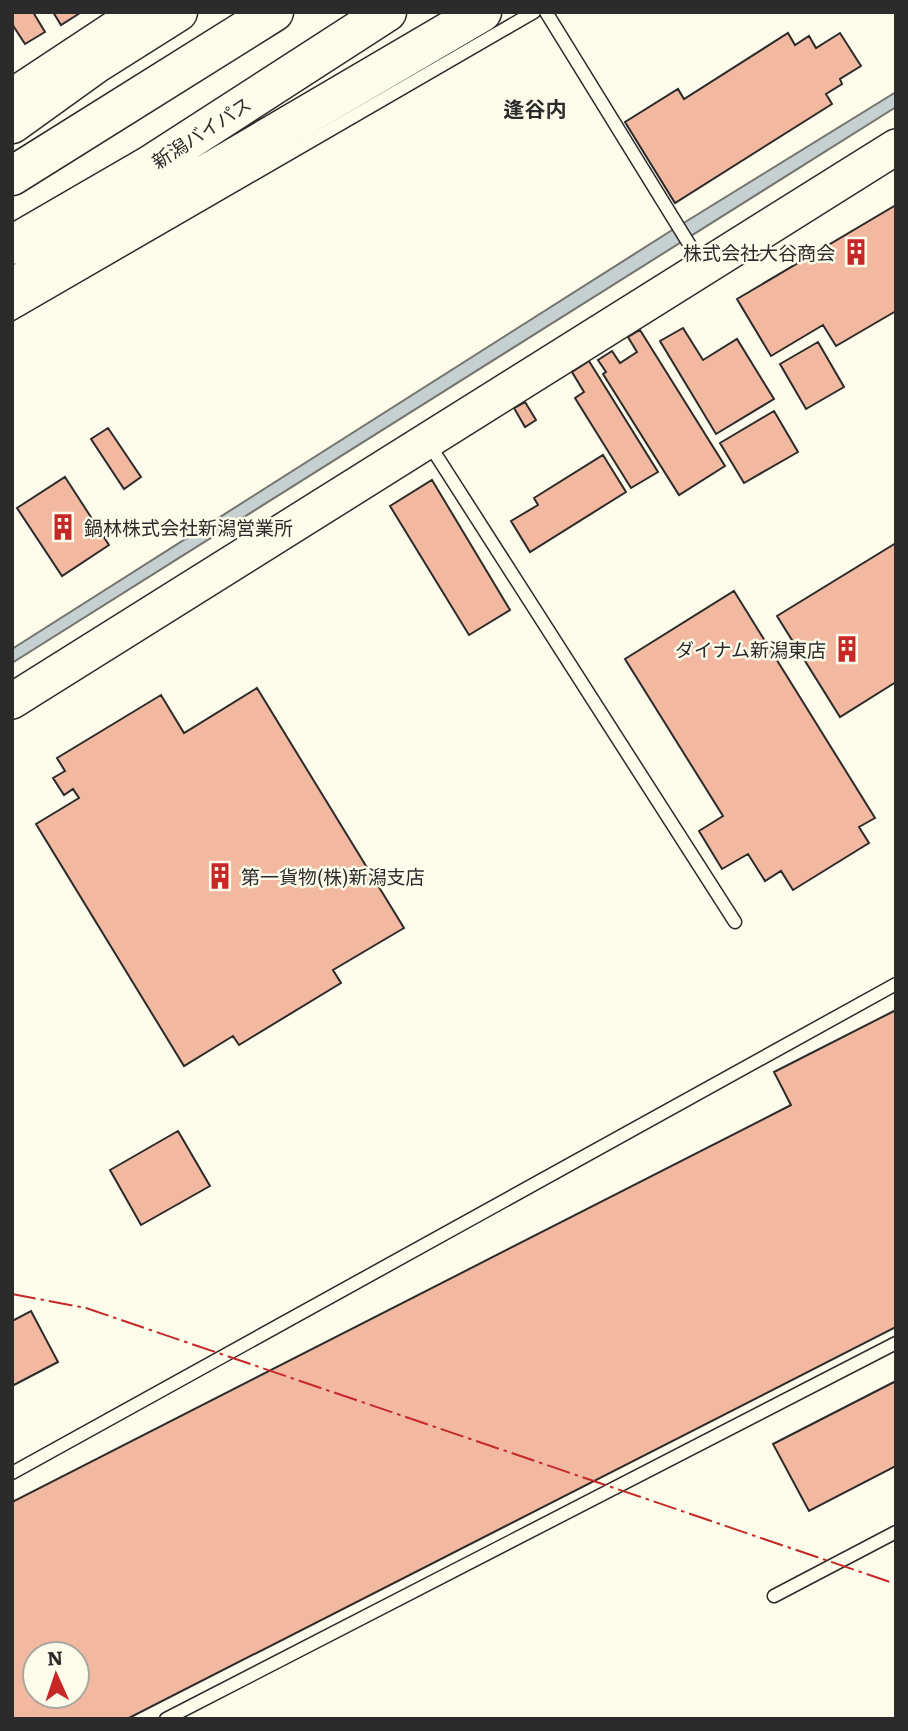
<svg xmlns="http://www.w3.org/2000/svg" width="908" height="1731" font-family="Literata,'Noto Sans JP',serif">
<rect width="100%" height="100%" fill="#fdfbea"/>
<path fill="#c7d0d0" stroke="#74746e" stroke-width="2" d="M896,92V107L12,663V649L669,232Z"/>
<path fill="#f2b8a0" stroke="#2b2b2b" stroke-width="2" fill-rule="evenodd" d="M12,12H33L45,32L25,44L12,24Z
M53,12H80V13L61,25Z
M788,33L795,45L809,36L816,48L840,33L861,66L840,79L842,84L826,94L832,104L675,203L625,122L678,89L684,99Z
M896,205V311L836,346L823,325L771,356L737,299Z
M683,328L703,360L737,339L774,399L716,434L660,341Z
M640,330L725,466L679,495L603,374L606,372L598,360L612,351L620,363L637,352L628,337Z
M818,342L844,387L806,409L780,364Z
M589,361L658,472L631,488L575,398L584,392L572,372Z
M525,402L536,420L525,427L514,408Z
M774,411L798,452L744,483L720,443Z
M108,428L141,477L124,489L91,439Z
M603,455L626,492L530,552L511,521L538,505L534,498Z
M65,477L109,545L62,576L17,508Z
M432,480L510,610L469,635L390,506Z
M896,543V682L840,717L777,616Z
M734,591L875,818L859,827L869,843L793,890L781,871L765,881L748,854L722,869L699,831L723,816L625,659Z
M257,688L404,928L333,970L341,983L239,1045L233,1036L184,1066L36,824L79,798L73,789L64,795L53,778L65,771L57,758L161,695L184,733Z
M896,1010V1327L127,1719H12V1502L791,1105L774,1072ZM35,1654H77V1696H35Z
M178,1131L210,1186L141,1225L110,1170Z
M31,1311L58,1362L12,1386V1321Z
M896,1381V1466L809,1511L773,1444Z"/>
<g fill="none" stroke-linecap="round" stroke-linejoin="round">
<defs>
<path id="lane" d="M546,12L702,265
M12,314L534,12
M429,444L735,922
M12,1473L896,984
M774,1596L896,1532
M166,1719L896,1343"/>
<path id="street" d="M12,90L130,12"/>
<path id="secondary" d="M12,701L896,147"/>
<path id="highway" d="M12,124L94,65L178,12
M12,176L274,12
M12,245L150,165L387,12
M12,288L482,12"/>
</defs>
<use href="#lane" stroke="#2b2b2b" stroke-width="15"/>
<use href="#street" stroke="#2b2b2b" stroke-width="27"/>
<use href="#secondary" stroke="#2b2b2b" stroke-width="38"/>
<use href="#highway" stroke="#2b2b2b" stroke-width="41"/>
<use href="#lane" stroke="#fdfbea" stroke-width="12"/>
<use href="#street" stroke="#fdfbea" stroke-width="24"/>
<use href="#secondary" stroke="#fdfbea" stroke-width="35"/>
<use href="#highway" stroke="#fdfbea" stroke-width="38"/>
<path stroke="#c62828" stroke-width="2" stroke-dasharray="24 5 3.5 5" stroke-linecap="butt" d="M12,1294L86,1308L896,1584"/>
</g>
<defs>
<symbol id="building-bare" viewBox="-9 -9 18 18"><path d="M-4-6H4V6H1V3H-1V6H-4ZM-2.5-4.3h1.7v1.8h-1.7ZM.8-4.3h1.7v1.8H.8ZM-2.5-1h1.7V.8h-1.7ZM.8-1h1.7V.8H.8Z" fill="#c62828" stroke="#fdfbea" stroke-width="2.5" paint-order="stroke"/></symbol>
</defs>
<g fill-rule="evenodd">
<use href="#building-bare" x="837" y="233" width="38" height="38"/>
<use href="#building-bare" x="44" y="508" width="38" height="38"/>
<use href="#building-bare" x="828" y="630" width="38" height="38"/>
<use href="#building-bare" x="201" y="857" width="38" height="38"/>
</g>
<g text-anchor="middle" dominant-baseline="central" stroke-width="5" stroke-linejoin="round" paint-order="stroke">
<g font-size="19" fill="#2b2b2b" stroke="#fdfbea">
<text transform="translate(201 132) rotate(-33)">新潟バイパス</text>
</g>
<g font-size="19" fill="#2b2b2b" stroke="#fdfbea" text-anchor="end">
<text x="835" y="252">株式会社大谷商会</text>
<text x="84" y="527" text-anchor="start">鍋林株式会社新潟営業所</text>
<text x="826" y="649">ダイナム新潟東店</text>
<text x="241" y="876" text-anchor="start">第一貨物(株)新潟支店</text>
</g>
<g font-size="21" font-weight="bold" fill="#2b2b2b" stroke="#fdfbea">
<text x="535" y="107">逢谷内</text>
</g>
</g>
<rect width="908" height="1731" fill="none" stroke="#2b2b2b" stroke-width="28"/>
<g transform="translate(56 1675) rotate(357)"><circle r="33" fill="#fdfbea" stroke="#a9a89e" stroke-width="2"/>
<path d="M0-5L12 26L0 18L-12 26Z" fill="#c62828"/>
<text y="-10" font-size="19" font-weight="bold" text-anchor="middle" fill="#2b2b2b">N</text>
</g>
</svg>
